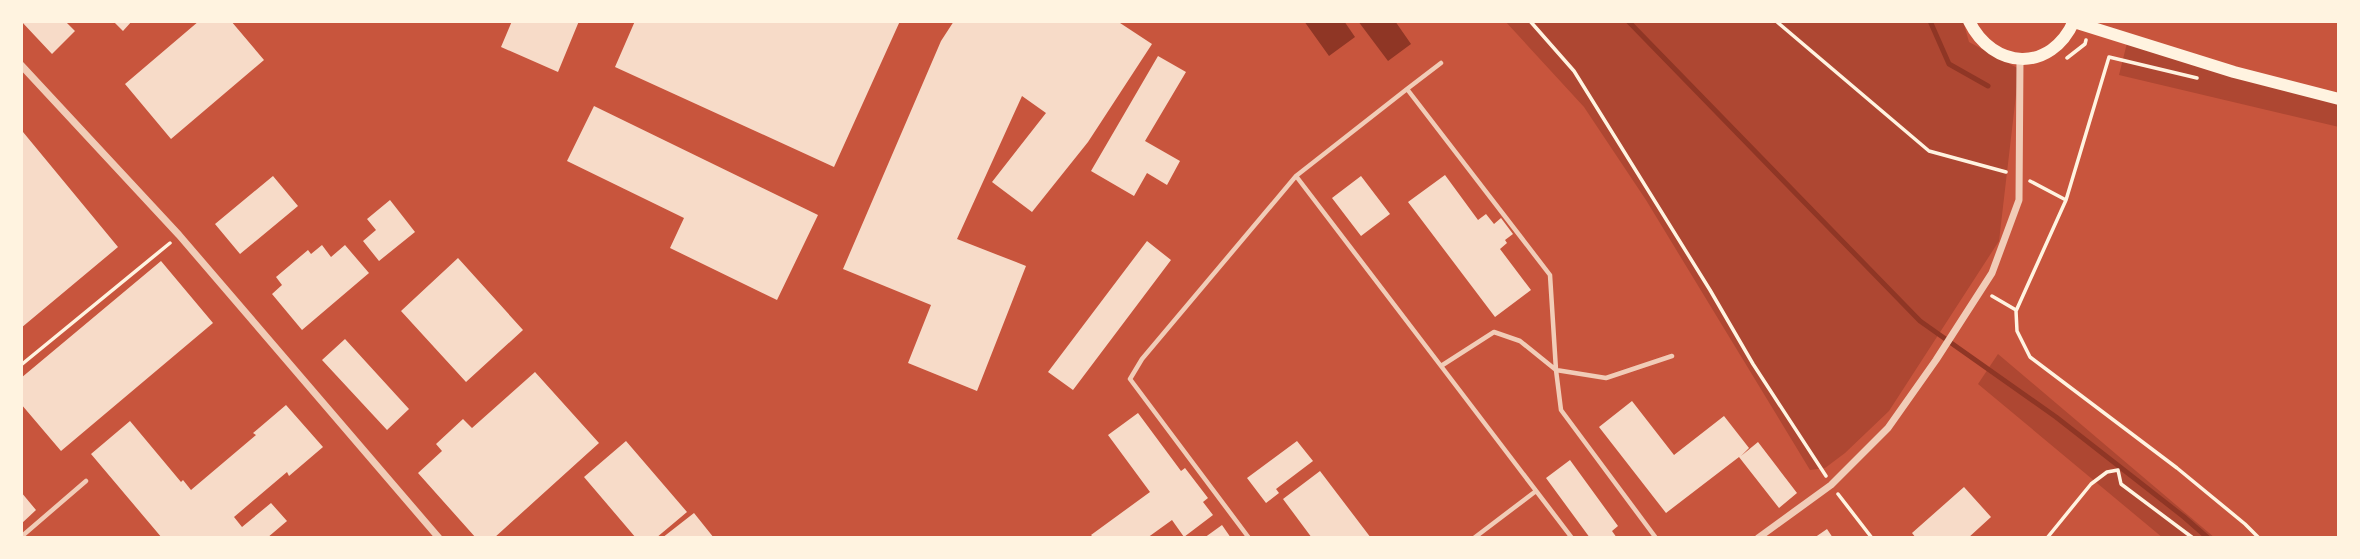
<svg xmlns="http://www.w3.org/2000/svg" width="2360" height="559" font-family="'Titillium Web',sans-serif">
<rect width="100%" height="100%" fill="#c8553d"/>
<path fill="#ae4732" d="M1505,21H1963L1969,42L2019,69L1999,241L1889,411L1845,453L1825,468L1810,470L1646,200L1584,107Z
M2128,39L2339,96V127L2119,75Z
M1998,354L2215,538H2163L1978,384Z"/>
<path fill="#8f3625" d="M1304,21H1344L1355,37L1329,56Z
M1358,21H1395L1411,44L1388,61Z"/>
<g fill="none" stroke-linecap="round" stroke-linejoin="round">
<path stroke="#8f3625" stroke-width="5" d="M1628,21L1920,321L2056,417L2184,517L2208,538
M1930,21L1949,64L1988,86"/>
</g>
<path fill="#f7dbc8" d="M21,21H65L75,31L52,54Z
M113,21H132L123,31Z
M199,21H231L264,60L171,139L125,84Z
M512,21H579L558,72L501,47Z
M635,21H900L834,167L615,67Z
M954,21H1117L1152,44L1088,142L1032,212L992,182L1046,113L1022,96L957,239L1026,266L977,391L908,363L931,305L843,269L941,41Z
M1158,56L1186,72L1145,141L1180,161L1167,185L1147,173L1134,196L1091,171Z
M594,106L818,215L777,300L670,248L684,218L567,161Z
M23,132L118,247L21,328V133Z
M1445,175L1478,220L1486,214L1494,224L1501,218L1513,234L1505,240L1507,243L1500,249L1531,290L1495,317L1408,202Z
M273,176L298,206L240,254L215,224Z
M1361,176L1390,214L1361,236L1332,198Z
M390,200L415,232L379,261L363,241L376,230L367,219Z
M1147,241L1171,260L1073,390L1048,372Z
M322,245L331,257L345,245L369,273L302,330L272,294L282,285L276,277L308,250L311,254Z
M458,258L523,330L466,382L401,311Z
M161,261L213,323L61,451L21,404V378Z
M345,339L409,409L387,430L322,360Z
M535,372L599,443L494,538H476L418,473L442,451L436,444L463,419L472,428Z
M1632,401L1674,455L1724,416L1749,448L1741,456L1758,442L1797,493L1779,508L1739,457L1666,513L1599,427Z
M286,405L323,447L289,476L287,472L234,517L242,527L271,503L287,521L267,538H162L91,454L130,421L181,482L183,480L191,490L256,435L253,433Z
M1138,413L1181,471L1185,468L1208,498L1203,502L1213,515L1184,537L1172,520L1147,538H1094L1091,535L1150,492L1108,435Z
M626,441L687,512L656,538H636L584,477Z
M1297,441L1313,461L1276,489L1279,493L1266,503L1247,478Z
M1570,460L1618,526L1612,531L1617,538H1590L1546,478Z
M1320,471L1371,538H1312L1283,499Z
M1964,487L1991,517L1968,538H1916L1912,533Z
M21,492L36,510L21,524Z
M694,513L714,538H662Z
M1222,525L1231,538H1204Z
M1827,529L1833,538H1814Z"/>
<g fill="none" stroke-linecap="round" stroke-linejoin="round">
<path stroke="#fff3e0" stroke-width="3.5" d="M1530,21L1574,71L1710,290L1753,364L1826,476
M1776,21L1929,151L2006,172
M2067,58L2085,44L2086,40
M2030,181L2066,200L2016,311L2017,331L2030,357L2177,468L2245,524L2259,538
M2066,200L2109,57L2197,78
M1992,296L2016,310
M21,365L170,243
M1838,494L1872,538
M2047,538L2091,484L2107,472L2118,470L2121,484L2193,538"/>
<path stroke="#f1ccb7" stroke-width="4.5" d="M1407,89L1441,63
M1441,366L1296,176L1407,89L1550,275L1556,370L1606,378L1672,356
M21,537L86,481
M1249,538L1130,379L1142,359L1296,176
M1474,538L1536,491
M1572,538L1441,366L1494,332L1520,341L1556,370L1561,410L1656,538"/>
<path stroke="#f1ccb7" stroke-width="7" d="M21,65L179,235L439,538
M1758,538L1831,485L1888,428L1936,360L1992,273L2019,200L2020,59"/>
<path stroke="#fff3e0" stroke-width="12" d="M1969,21C1993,70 2051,73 2074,21
M2074,22L2234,72L2339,99"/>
</g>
<rect width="2360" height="559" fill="none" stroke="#fff3e0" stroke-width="46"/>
</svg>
